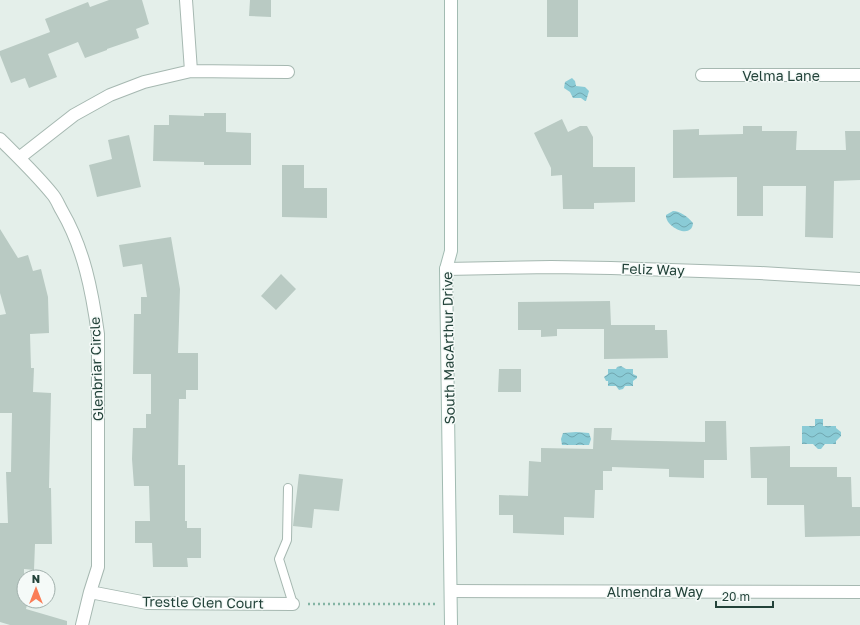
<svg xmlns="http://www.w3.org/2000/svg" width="860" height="625" font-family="'Golos Text',sans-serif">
<defs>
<pattern id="water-waves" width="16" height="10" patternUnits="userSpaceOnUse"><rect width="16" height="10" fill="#8acbd6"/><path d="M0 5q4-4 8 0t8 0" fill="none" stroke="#70a6af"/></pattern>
</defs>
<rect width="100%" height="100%" fill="#e4efea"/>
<path fill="url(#water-waves)" d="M572,78L575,81L576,86L585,87L589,91L586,101H585L581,98H573L570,92L564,88L565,82Z
M673,211C680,211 688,217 693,223C692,240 665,227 666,215Z
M621,366L626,369H633V374L637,376V378L633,381V386H625L623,389L619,390L616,386H608V381H606L604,377L608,374V369H616L617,367Z
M815,419H823V426H836V428L841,432V436L836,441V444H825L821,449H818L813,444H802V426H815Z
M576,432L589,433L591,439L589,445H562L561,439L563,433Z"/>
<path fill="#b9cac3" d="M109,0H142L149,24L136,29L139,38L107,49V50L85,58L78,42L48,54L57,77L29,88L25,78L11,83L0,55V51L50,32L45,19L88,2L90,7Z
M250,0H271V17L249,16Z
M547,0H578V37H547Z
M204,113H226V132L251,133V165H204V162L153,161L154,125H169V115L204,116Z
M562,119L568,132L580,126H587L593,137V167H635V202L594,203V209H563L562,175L551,176V168L534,133Z
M743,126H762V131H797L796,150H846L845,131H860V180L834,181L833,238L805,237L806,186H763V216H737V177L673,178V130L699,129V135L743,134Z
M129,135L141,187L97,197L89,165L112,159L108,140Z
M282,165H304V188H327V218L282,217Z
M0,229L18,258L28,255L33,271L41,269L48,297L49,333L30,334L31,368H34L33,392L51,393L49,488H51L52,544H35L34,570L24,569V601H28L26,609L67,621V625H10L0,622V523H8L6,472H11L12,413H0V315L6,314L0,293Z
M171,237L180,289L178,353H198V390H186V399H179L178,465H185V521H187V528H201V558H187L188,567H153L152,543H135V521H150L149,486H134L132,459L133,428H146V414H151V374H133L134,314H141V297H147L142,264L123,267L119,245Z
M281,274L296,289L276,310L261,296Z
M610,301L611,325H655V330H667L668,358L604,359V329H557V336L541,337V330H518V302Z
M499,369H521V392H498Z
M705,421H726L727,460H704V478L669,477V469L612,467V471H603V490H595L594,518L564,517V535L513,533V515H499V495L528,496L529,461L541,462V448L593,449L594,428H612L611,440L705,442Z
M790,446V467H837V477H851L852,507H860V536L805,537L804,505H767V478H751L750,447Z
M299,474L343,479L339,511L314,509L312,528L293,526Z"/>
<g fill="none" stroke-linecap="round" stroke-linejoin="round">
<defs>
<path id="lane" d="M288,488L287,540L279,559L293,604"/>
<path id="street" d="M186,0L191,71
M702,75H860
M0,139C18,157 37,175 53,195C57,200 59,206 62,211C84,249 92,291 98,334V567L90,592L82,625
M19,158L74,115L110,95L144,82L191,71L288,72
M446,269L551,267L611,268L760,273L860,279
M451,591L860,592
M90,592L147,603L293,604"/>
<path id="secondary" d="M451,625L446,269L451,251V0"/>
</defs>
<use href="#lane" stroke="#a6b8b1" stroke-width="10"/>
<use href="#street" stroke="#a6b8b1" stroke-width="14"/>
<use href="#secondary" stroke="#a2bbb2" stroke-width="14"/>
<path stroke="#83b4a4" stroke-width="2.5" stroke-dasharray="2 3" stroke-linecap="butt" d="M308,604H437"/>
<use href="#lane" stroke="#fff" stroke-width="8"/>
<use href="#street" stroke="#fff" stroke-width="12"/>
<use href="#secondary" stroke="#fff" stroke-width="12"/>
</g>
<g text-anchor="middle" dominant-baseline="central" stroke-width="3" stroke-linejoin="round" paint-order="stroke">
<g font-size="14" fill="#224239" stroke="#f5faf8">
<text x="781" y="75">Velma Lane</text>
<text transform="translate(653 269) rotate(2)">Feliz Way</text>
<text transform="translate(448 348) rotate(-91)">South MacArthur Drive</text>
<text transform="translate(96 369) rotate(-92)">Glenbriar Circle</text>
<text x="655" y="591">Almendra Way</text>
<text transform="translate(203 602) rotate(1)">Trestle Glen Court</text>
</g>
</g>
<g transform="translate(36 589)"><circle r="19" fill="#f5faf8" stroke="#a1b0ac"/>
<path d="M0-3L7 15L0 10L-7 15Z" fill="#fa7d57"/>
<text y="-6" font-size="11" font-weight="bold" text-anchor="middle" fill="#224239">N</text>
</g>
<path d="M716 601v6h57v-6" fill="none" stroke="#224239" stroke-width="2"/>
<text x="722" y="601" font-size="12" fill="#224239" stroke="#f5faf8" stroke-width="3" paint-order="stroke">20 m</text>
</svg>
